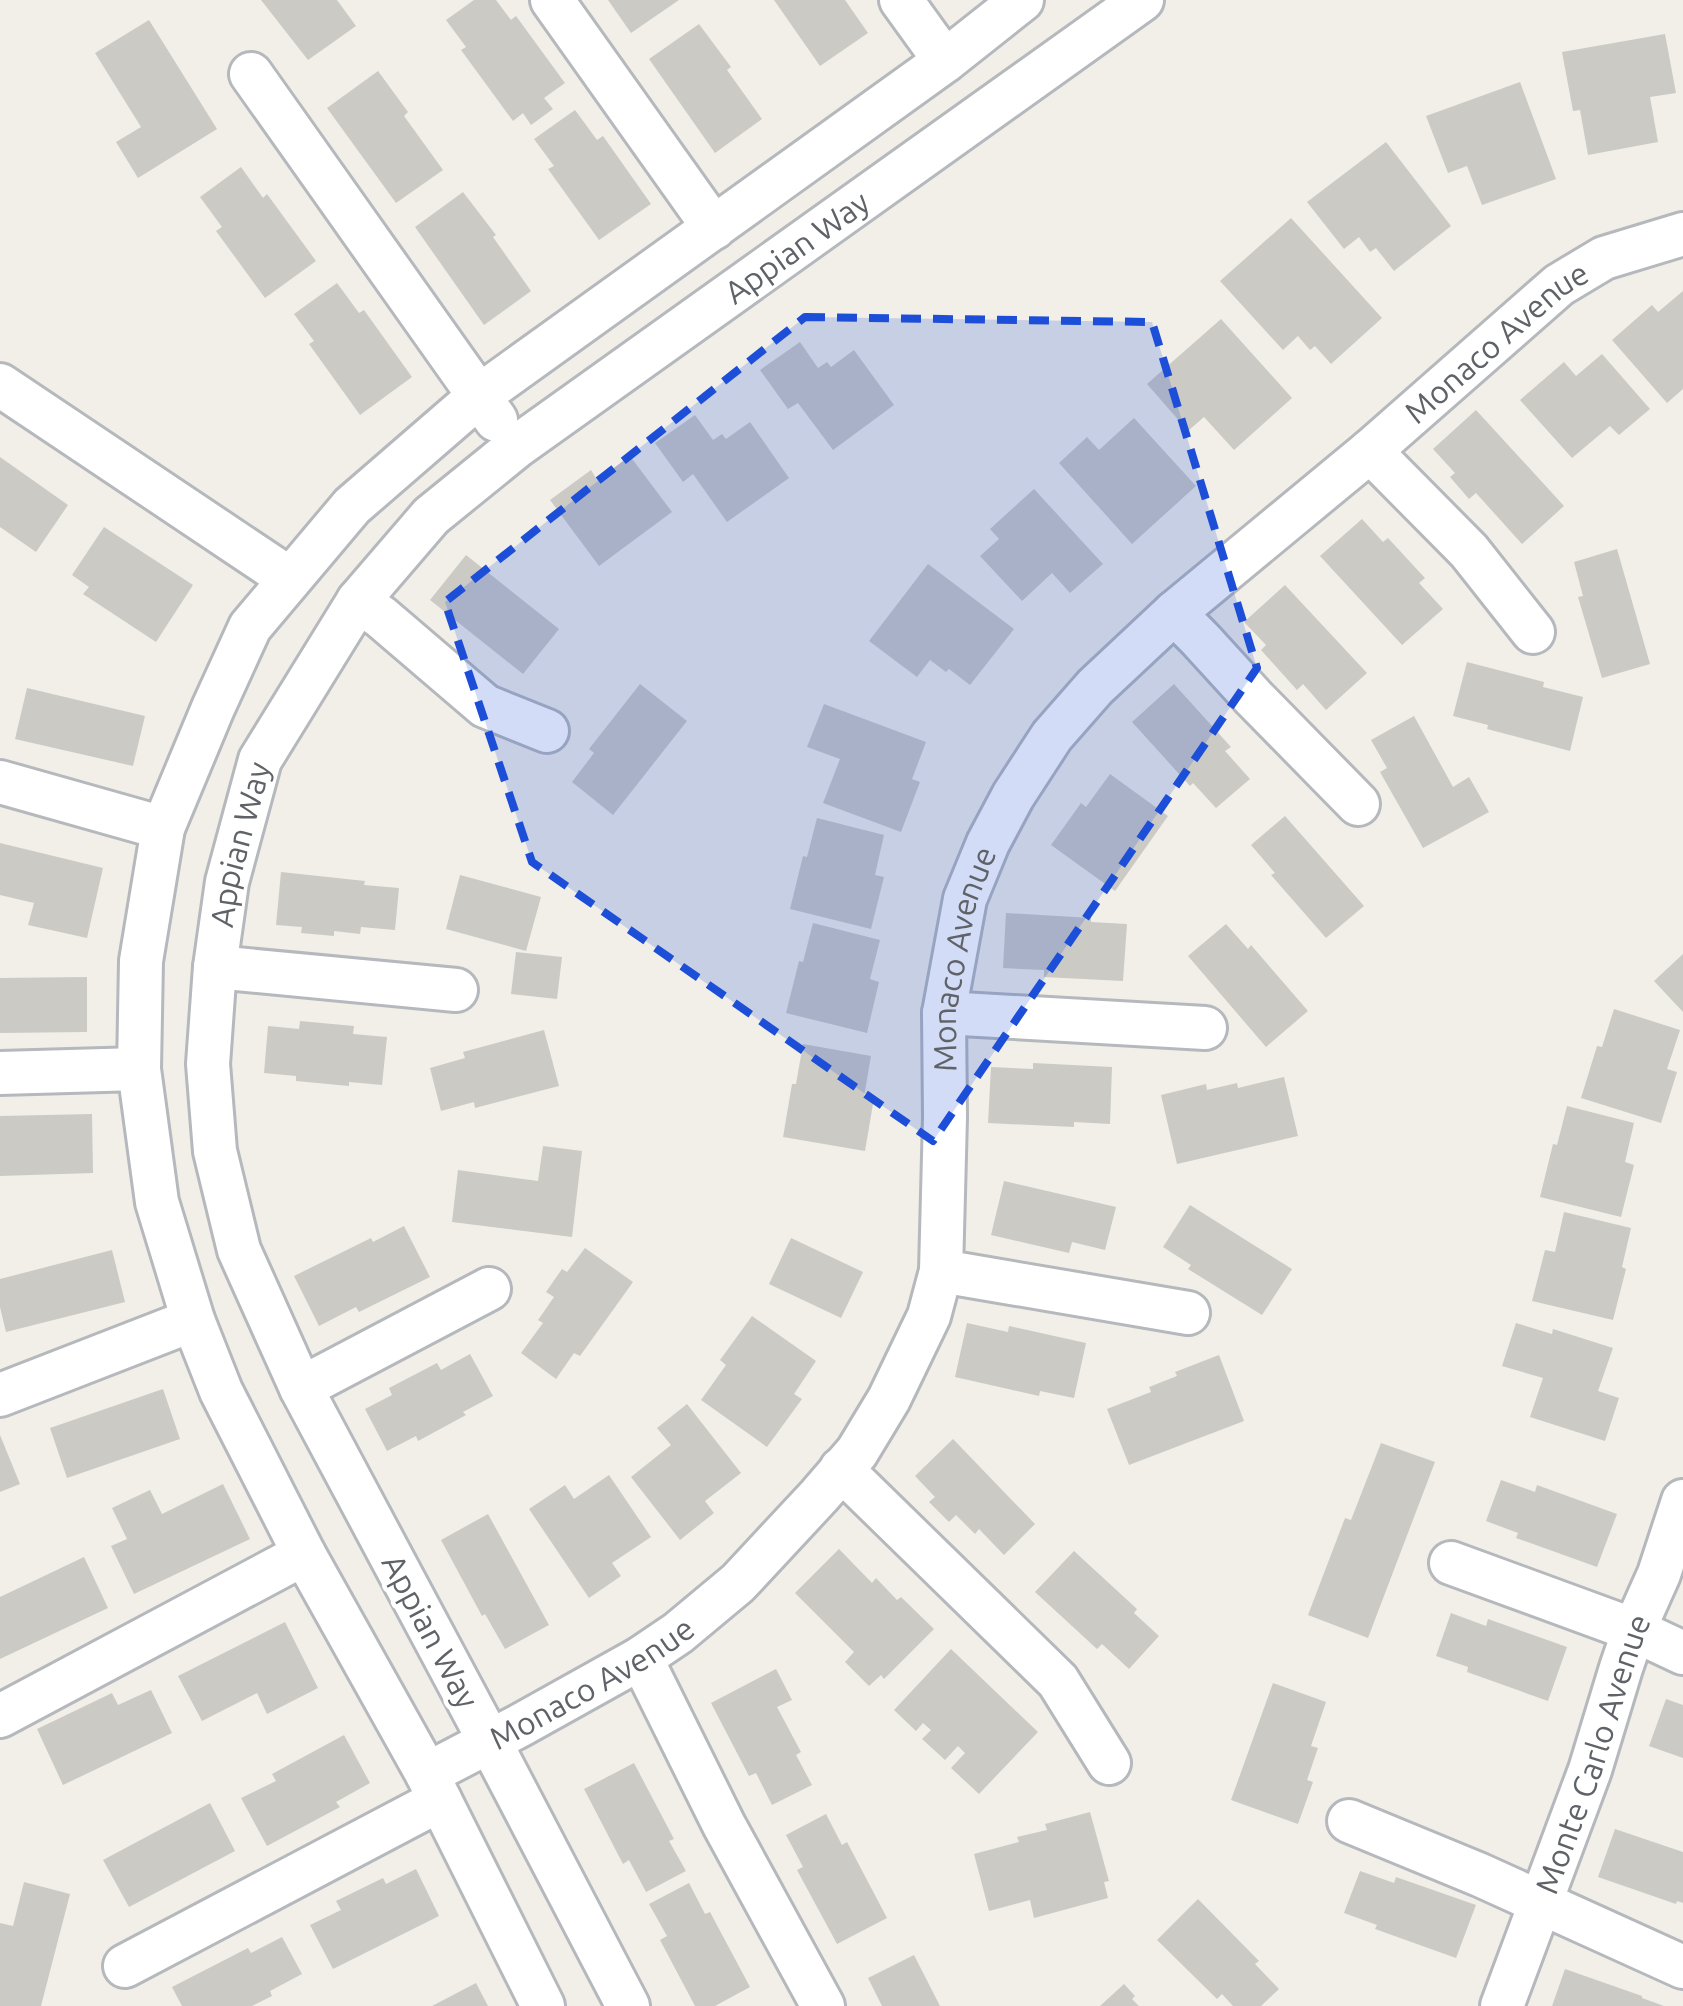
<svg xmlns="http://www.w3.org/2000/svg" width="1683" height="2006" font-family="Ubuntu,sans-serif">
<rect width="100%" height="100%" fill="#f1efe8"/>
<path fill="#cccac5" d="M261,0H337L356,26L308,60Z
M474,0H496L511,20L516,16L565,83L544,98L553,109L531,125L523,113L513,121L461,50L466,47L446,20Z
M608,0H679L631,33Z
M774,0H845L868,33L820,66Z
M149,20L217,129L138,178L116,142L141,127L95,53Z
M699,24L731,67L727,70L762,119L715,153L649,59Z
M1665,34L1676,93L1650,97L1658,142L1588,155L1580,110L1573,111L1562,52Z
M378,71L408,112L404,116L443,170L396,203L327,108Z
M1520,82L1556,179L1482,205L1467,166L1448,173L1426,116Z
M575,110L597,140L603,136L651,204L599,240L548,169L554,166L534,139Z
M1386,142L1451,226L1394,271L1376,248L1370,252L1359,237L1344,249L1307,202Z
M241,167L263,198L267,194L316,261L265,298L216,231L222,227L200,197Z
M463,192L496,235L493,237L531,291L484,325L415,227Z
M1291,218L1382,318L1331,364L1315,346L1310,350L1298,336L1283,350L1220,281Z
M337,283L359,313L364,310L412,377L360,415L309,344L314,341L294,314Z
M1683,291V389L1667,403L1612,340L1652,305L1658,312Z
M1221,319L1292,398L1234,450L1204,417L1188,431L1147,384Z
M800,342L818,368L827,362L831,367L854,350L894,405L833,450L798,403L788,409L760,370Z
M1602,354L1650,409L1619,435L1610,426L1572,458L1520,400L1564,362L1576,376Z
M1476,410L1564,506L1522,544L1476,493L1469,499L1450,477L1455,473L1433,449Z
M695,415L713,440L722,434L726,439L750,422L789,478L727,522L693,474L683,482L655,443Z
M1134,418L1196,486L1132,544L1059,463L1087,437L1099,450Z
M630,456L672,512L599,566L550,500L591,470L597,480Z
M0,457L68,505L36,552L0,527Z
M1034,489L1103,564L1070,593L1052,573L1022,601L980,556L999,539L990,529Z
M1362,519L1383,542L1388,538L1425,578L1419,583L1443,609L1402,645L1320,556Z
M104,527L193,585L156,642L83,594L89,587L72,575Z
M1617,549L1650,664L1602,678L1578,597L1583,596L1574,562Z
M466,555L559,629L523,674L430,600Z
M928,564L1014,629L970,685L949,669L946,672L930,660L917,677L869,641Z
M1285,585L1367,673L1326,710L1303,684L1297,690L1261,650L1266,645L1244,622Z
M1467,662L1544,682L1543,687L1583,697L1570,751L1487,729L1488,725L1453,716Z
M640,684L687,721L613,815L572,782L594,753L589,749Z
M1174,684L1231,747L1225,751L1250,779L1216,808L1193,783L1190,786L1132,722Z
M27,688L145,716L133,766L15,739Z
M824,704L926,742L912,779L920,782L901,832L823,803L840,759L807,747Z
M1414,716L1453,787L1469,777L1489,812L1423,848L1380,772L1387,768L1371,740Z
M1110,774L1168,816L1115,891L1051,845L1081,803L1086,807Z
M1285,816L1364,906L1326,938L1271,875L1275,873L1251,845Z
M817,818L884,835L875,875L884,877L871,929L790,909L803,856L807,857Z
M0,843L103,868L87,938L28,925L34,903L0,895Z
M281,872L365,881L364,885L399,888L395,930L361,927L360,934L334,931V936L301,933L302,927L276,925Z
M460,875L541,897L526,951L446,929Z
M1006,913L1091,918V922L1127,924L1123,981L1044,977V970L1003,968Z
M813,923L880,940L870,979L879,982L867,1033L786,1013L799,961L803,962Z
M1226,924L1248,949L1251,945L1308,1011L1266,1047L1188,956Z
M516,952L562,957L557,999L511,994Z
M1683,954V1012L1654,981Z
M87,977V1032L0,1033V978Z
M1614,1009L1680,1030L1667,1069L1677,1072L1661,1123L1581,1098L1597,1046L1602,1047Z
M300,1021L354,1026L353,1034L387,1037L382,1085L349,1082V1086L296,1081V1076L264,1073L268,1026L299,1029Z
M544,1030L559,1086L475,1108L474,1102L441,1111L430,1068L465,1058L463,1052Z
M803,1044L871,1056L864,1097L874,1098L865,1151L783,1137L792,1084H796Z
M1033,1063L1112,1067L1110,1124L1074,1122V1127L988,1123L991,1067L1033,1069Z
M1284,1077L1298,1136L1177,1164L1161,1095L1206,1084L1207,1090L1237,1083L1238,1088Z
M1567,1106L1634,1123L1625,1162L1634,1165L1621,1217L1540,1197L1553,1144L1557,1145Z
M92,1114L93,1173L0,1176V1116Z
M543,1146L582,1151L572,1237L452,1222L458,1170L538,1181Z
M1004,1181L1116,1207L1105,1250L1072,1242L1069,1253L991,1235Z
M1190,1205L1292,1269L1262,1315L1188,1269L1191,1265L1163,1247Z
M1564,1212L1631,1228L1622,1267L1626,1269L1613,1320L1532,1301L1545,1250L1555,1252Z
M404,1226L430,1277L359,1312L356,1307L319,1326L294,1276L371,1238L373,1242Z
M791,1238L863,1272L841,1318L769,1284Z
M585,1248L633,1282L580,1356L574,1353L556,1379L521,1353L543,1323L538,1320L554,1297L546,1292L562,1269L567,1272Z
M112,1250L125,1302L6,1332L0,1307V1279Z
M752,1316L816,1361L794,1394L802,1399L767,1447L701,1400L726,1365L720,1360Z
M967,1323L1008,1332L1009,1326L1086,1343L1074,1398L1040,1391L1039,1396L955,1377Z
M1516,1323L1552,1334L1553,1329L1613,1348L1598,1391L1619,1398L1605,1441L1530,1417L1543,1378L1502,1366Z
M470,1354L493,1396L463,1412L466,1415L418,1441L416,1436L387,1451L365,1409L392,1395L389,1388L437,1363L441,1370Z
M1219,1355L1244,1421L1129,1465L1107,1409L1151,1392L1149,1387L1177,1376L1175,1372Z
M163,1389L180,1439L67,1478L50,1428Z
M687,1404L741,1473L705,1501L714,1513L680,1540L631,1477L671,1445L657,1428Z
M0,1435L20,1484L0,1492Z
M953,1439L1035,1524L1004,1555L979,1529L975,1534L956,1515L949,1522L929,1502L935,1497L915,1476Z
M1381,1443L1435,1462L1368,1638L1308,1615L1345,1518L1351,1520Z
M609,1475L651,1537L612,1563L621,1576L589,1598L529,1509L565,1485L574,1499Z
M1501,1480L1535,1492L1537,1485L1617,1514L1597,1567L1516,1538L1518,1533L1486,1521Z
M223,1484L250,1539L134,1594L111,1546L127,1539L112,1508L150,1490L162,1514Z
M488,1514L549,1625L505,1649L485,1614L482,1616L441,1540Z
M839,1549L872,1583L876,1578L897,1600L901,1597L934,1629L884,1679L881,1675L869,1686L845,1662L854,1652L795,1593Z
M1074,1551L1137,1609L1134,1613L1159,1636L1129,1669L1102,1644L1097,1649L1035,1592Z
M84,1557L108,1608L0,1659V1597Z
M1451,1613L1486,1626L1488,1619L1567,1647L1548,1701L1467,1672L1468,1667L1436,1656Z
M285,1622L318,1688L267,1714L257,1693L202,1721L178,1676Z
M951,1649L1038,1732L979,1794L951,1768L965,1753L958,1746L945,1760L922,1739L931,1730L923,1723L916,1731L894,1710Z
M776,1669L792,1700L777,1707L801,1752L796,1755L812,1785L772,1805L756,1773L749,1776L711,1703Z
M1273,1683L1326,1702L1311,1746L1318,1748L1307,1780L1313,1782L1298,1824L1231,1800Z
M151,1690L172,1733L63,1785L37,1729L112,1693L118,1705Z
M1666,1699L1683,1705V1758L1649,1746Z
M344,1735L370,1783L336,1802L340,1807L267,1846L241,1798L276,1781L272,1774Z
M634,1763L674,1839L669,1841L686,1871L646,1892L629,1860L623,1864L584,1789Z
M210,1803L235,1851L129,1907L103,1860Z
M1090,1812L1109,1881L1104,1882L1108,1898L1034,1918L1030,1900L989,1911L974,1854L1019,1842L1017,1837L1047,1830L1045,1824Z
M826,1814L842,1845L847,1842L887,1918L837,1944L797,1870L803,1867L786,1835Z
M1615,1829L1683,1852V1903L1677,1901L1676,1904L1598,1877Z
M416,1869L439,1916L333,1969L310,1925L341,1910L336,1901L383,1878L386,1884Z
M1360,1871L1394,1883L1396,1877L1476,1905L1456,1958L1375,1929L1377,1925L1344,1913Z
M24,1882L70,1894L41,2006H0V1923L13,1926Z
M689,1883L705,1914L710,1912L750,1987L715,2006H695L660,1940L667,1936L649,1904Z
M1198,1899L1259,1961L1255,1964L1279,1989L1261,2006H1233L1222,1994L1217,1999L1157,1940Z
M282,1937L302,1974L270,1991L272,1996L252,2006H182L172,1987L248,1948L251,1953Z
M914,1955L940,2006H882L868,1978Z
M1565,1969L1642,1996V1998L1664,2006H1552Z
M476,1983L488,2006H432Z
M1124,1984L1135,1996L1132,1999L1139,2006H1100Z"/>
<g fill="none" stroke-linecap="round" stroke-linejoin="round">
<defs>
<g id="minor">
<path d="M552,0L714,228"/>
<path d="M901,0L945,61"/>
<path d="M251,74L496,420"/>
<path d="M0,385L290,579"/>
<path d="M1370,451L1469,551L1533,632"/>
<path d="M358,601L381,617L485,706L547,731"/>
<path d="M1174,613L1200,639L1253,697L1358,804"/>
<path d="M0,782L163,828"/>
<path d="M215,967L456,990"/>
<path d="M944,1013L1205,1028"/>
<path d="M0,1073L139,1069"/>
<path d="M941,1271L1188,1313"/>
<path d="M301,1388L489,1289"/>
<path d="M0,1395L193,1320"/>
<path d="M841,1469L1058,1681L1109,1763"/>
<path d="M1451,1563L1634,1630L1683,1653"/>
<path d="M641,1658L724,1825L823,2006"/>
<path d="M0,1716L304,1554"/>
<path id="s1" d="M427,1774L519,1726L641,1658L678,1633L738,1583L819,1496L857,1452L889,1399L929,1316L941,1271L945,1117L944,1013L965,899L988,843L1013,796L1052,736L1095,687L1174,613L1370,451L1559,285L1604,258L1683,234"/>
<path d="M1349,1821L1480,1875L1683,1967"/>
<path d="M125,1966L440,1800"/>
<path d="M543,2006L427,1774L304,1554L221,1391L193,1320L157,1202L139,1069L141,961L163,828L213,708L250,627L352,506L479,396L945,61L1022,0"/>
<path id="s2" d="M628,2006L490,1742L301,1388L239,1250L215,1151L208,1064L215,967L227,882L260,760L358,601L431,516L516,447L1142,0"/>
<path id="s3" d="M1502,2006L1590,1770L1621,1668L1634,1630L1659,1574L1683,1501"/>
</g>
</defs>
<use href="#minor" stroke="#b5b8bc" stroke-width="48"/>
<use href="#minor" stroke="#fff" stroke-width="42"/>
</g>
<path fill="#1d4ed8" fill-opacity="0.2" stroke="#1d4ed8" stroke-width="8" stroke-dasharray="20 12" stroke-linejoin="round" d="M805,317L1152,322L1257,668L933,1141L532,862L445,602Z"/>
<g text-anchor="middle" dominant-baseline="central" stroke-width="9" stroke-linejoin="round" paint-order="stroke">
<g font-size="32" fill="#5f6368" stroke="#fff">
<text stroke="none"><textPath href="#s2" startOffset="2102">Appian Way</textPath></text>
<text stroke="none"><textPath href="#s1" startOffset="1898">Monaco Avenue</textPath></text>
<text stroke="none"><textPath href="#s2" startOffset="1262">Appian Way</textPath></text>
<text stroke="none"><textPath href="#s1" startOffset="1058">Monaco Avenue</textPath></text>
<text transform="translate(431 1631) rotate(62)">Appian Way</text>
<text stroke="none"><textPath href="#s1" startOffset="188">Monaco Avenue</textPath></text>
<text stroke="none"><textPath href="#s3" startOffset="268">Monte Carlo Avenue</textPath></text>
</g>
</g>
</svg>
